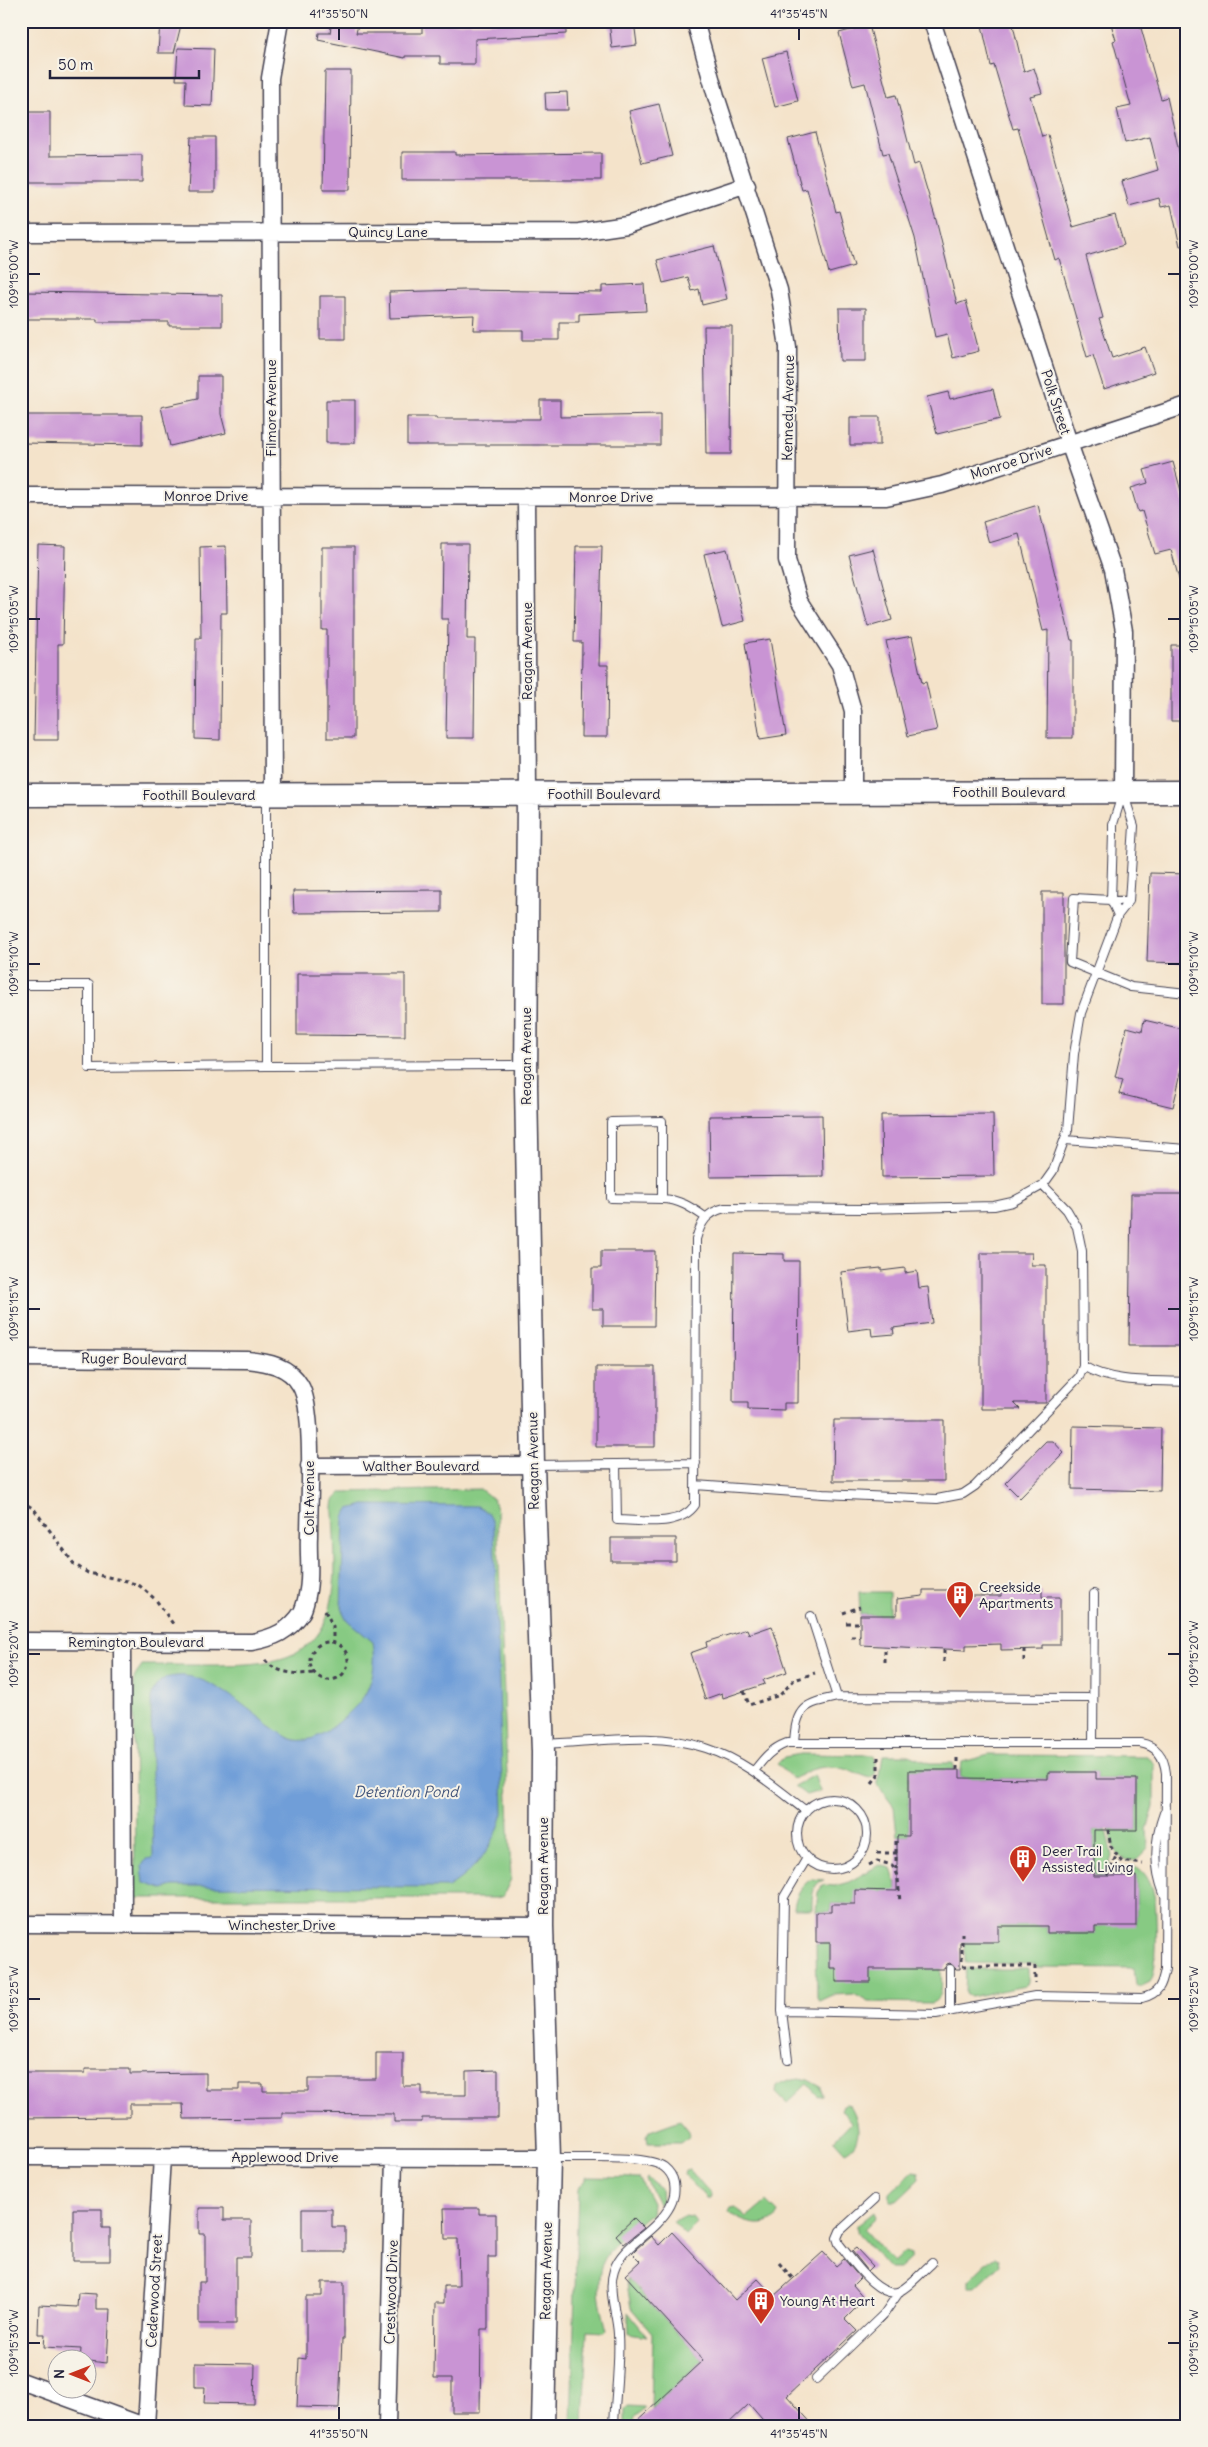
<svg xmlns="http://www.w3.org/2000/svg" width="1208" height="2447" font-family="Delius,sans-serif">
<rect width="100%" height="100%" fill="#f7f3e8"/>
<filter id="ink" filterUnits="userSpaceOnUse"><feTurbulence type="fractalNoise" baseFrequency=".02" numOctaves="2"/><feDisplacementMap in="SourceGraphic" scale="10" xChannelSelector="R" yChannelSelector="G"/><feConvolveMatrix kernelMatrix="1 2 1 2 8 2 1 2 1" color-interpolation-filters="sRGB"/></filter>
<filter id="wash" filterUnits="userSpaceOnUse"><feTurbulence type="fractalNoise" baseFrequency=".0096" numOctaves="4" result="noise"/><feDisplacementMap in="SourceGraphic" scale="20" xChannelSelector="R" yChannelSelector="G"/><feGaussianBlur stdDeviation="1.12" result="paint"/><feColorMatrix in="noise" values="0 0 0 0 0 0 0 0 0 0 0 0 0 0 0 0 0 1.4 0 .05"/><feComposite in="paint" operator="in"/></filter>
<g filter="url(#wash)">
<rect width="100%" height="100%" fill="#f4e3ca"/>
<path fill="#87ca83" stroke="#54765f" d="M480,1489L493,1499L497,1511L511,1879L503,1896L497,1898H135L134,1678L142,1665C167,1665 191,1665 215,1665C268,1664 320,1664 332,1599C338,1570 333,1537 333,1507L334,1500L342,1492Z
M859,1592H889V1615H860Z
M801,1754L874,1755L876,1773L870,1778C850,1771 836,1763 814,1769C806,1771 800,1777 792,1778L777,1764L784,1757Z
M883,1755H909L930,1763H953L955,1770H909V1836H897L894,1807L877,1784L880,1775Z
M989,1755L1147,1756L1154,1764V1807L1147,1830L1148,1849L1137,1860C1118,1864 1111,1846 1110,1830H1137V1779H1096V1772H1048V1779L960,1778L962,1762Z
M814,1775L820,1791L806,1795L794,1786Z
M1094,1830H1106L1112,1856L1106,1876L1094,1875Z
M879,1865L891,1868L898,1892L856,1890L855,1904H831V1912H816L818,1892L823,1885L835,1886L849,1882Z
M1134,1866C1146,1869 1154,1890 1155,1901C1157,1916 1158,1973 1150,1982L1142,1986L1136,1985L1134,1968L1037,1967L1036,1964L965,1963V1942H998V1926H1047V1933H1095V1926L1136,1925V1876H1112V1872H1123Z
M812,1879L824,1880C812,1883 812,1898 812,1909H794C795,1896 801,1885 812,1879Z
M816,1943H830V1968L941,1969C941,1980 945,2000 932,2003L868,2002L854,1994L832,1995L819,2001L817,1997Z
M966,1969H1028V1983L1025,1986L970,1997L965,1994Z
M799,2078L808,2080L821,2087L822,2095L818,2096L807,2084L787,2103L776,2092L777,2085L792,2079Z
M846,2104L850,2105C859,2119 864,2144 845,2152L834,2140L851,2122L841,2110L843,2105Z
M680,2120L689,2131L690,2136L680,2143H648L647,2137L650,2131Z
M689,2169L711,2194L710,2198H706L684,2174L685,2170Z
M913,2172L919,2173L920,2179L897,2201H890V2194Z
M586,2177L639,2178L652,2203L651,2213C602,2255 588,2261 607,2330L605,2332L587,2331L583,2426H571L578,2189L586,2180Z
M647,2178L661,2188L662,2201L659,2205L646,2180Z
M766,2201L778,2213C770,2232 740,2223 729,2212L731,2208L736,2207L746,2218Z
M874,2212L876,2217L864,2229L893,2262L905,2252L911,2254V2257L899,2268H889L857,2232V2226Z
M683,2216L692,2217L697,2223L685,2235L672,2222Z
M995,2257L998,2259L999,2265L976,2287H969V2280L992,2258Z
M626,2277L703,2360L651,2408L653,2334L631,2308Z
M628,2312L647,2336L629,2333Z
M628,2406L645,2407L633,2420L638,2426H625V2409Z"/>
<path fill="#6f9ed8" stroke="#48608a" d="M364,1505L477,1506C487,1510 491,1516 494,1526L503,1813C495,1845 476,1870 448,1887L173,1886L163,1889L144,1883L142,1866L146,1859L153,1858L151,1698C156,1683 161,1677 177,1676C208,1673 245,1707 269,1725C277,1730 286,1738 295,1740C317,1744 340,1722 354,1708C372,1692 377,1664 373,1642L347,1620L341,1608L344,1517L349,1509Z"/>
<g id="blocks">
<path fill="#c994d4" d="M160,21H182L174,53H158Z
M332,21H359L356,33H422V24L566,21V34L475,39V64H440V56H405V58L318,40L319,33H330Z
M609,21H634L637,45L612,48Z
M981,21H1012L1024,72L1034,68L1042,93L1030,96L1042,137L1048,135L1073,227L1115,215L1124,245L1086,256L1103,318L1099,319L1112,358L1145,347L1154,372L1104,389L1093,355L1087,357L1059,258L1055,260L1018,128L1013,129L994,65L991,66Z
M1110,21H1139L1161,99L1167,97L1182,165L1187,164V245L1180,246L1171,205L1161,207L1159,198L1129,206L1122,181L1158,170L1150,137L1125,143L1117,109L1131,106L1113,41L1116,40Z
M869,25L888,97L896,95L914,165L919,163L936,220L957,304L966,301L979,351L953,358L947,334L935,337L915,238L888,153L883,154L865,83L853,86L839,33Z
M178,48L214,49L212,106L185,105L186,80H176Z
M786,52L798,101L775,107L762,58Z
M325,71H351L350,190H323Z
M567,92L568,110H546L545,93Z
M659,104L672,156L642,163L629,111Z
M21,112H50V156L142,155V182H25V136H21Z
M815,132L836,212L839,211L854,266L829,273L807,189L802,190L788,139Z
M191,137H215V192H188Z
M402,152H455V155L601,153V180H402Z
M714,246L727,299L702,305L699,289L692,291L688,277L663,283L657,260Z
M644,284L646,311L579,314V322H559V340H523V330H473L474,315L390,318L389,292L465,290L602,292V286Z
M25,292L222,295V326H169V322H97V319H25Z
M320,296H345V339H320Z
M839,308H866V361H840Z
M704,326H732L731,454H706Z
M198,376H221V414L226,433L170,446L161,407L198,399Z
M993,389L1000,419L937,434L927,397L948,392L950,399Z
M326,400H355V443H326Z
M540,400H560V417L660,415V445H407V417H436V419H540Z
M21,415H142V445L21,443Z
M850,417H880V445H850Z
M1173,462L1187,513V590H1182L1171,550L1155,554L1142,511L1138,512L1131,488L1148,483L1144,470Z
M1038,505L1071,640H1073V738H1047L1048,630L1043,631L1019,534L989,543L983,522Z
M442,544H468L467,639H475L474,738H446L448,619H441Z
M38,545L65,546L63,644H58V740H34Z
M226,546L227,613H221L220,740L195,739L196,638H201L200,547Z
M576,546H602L599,665H608L607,737H581L582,642H574Z
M322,547H354V738H327V630H322Z
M727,549L745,621L722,627L704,554Z
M873,549L892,620L868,627L849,555Z
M912,636L922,683L926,682L937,730L908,736L886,641Z
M770,639L786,735L760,739L745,643Z
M1171,645H1187V721H1171Z
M1150,873L1187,874V963L1147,962Z
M442,890V912L294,913L293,891Z
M1042,892H1064V1004H1042Z
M297,974H405V1036L297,1035Z
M1144,1020L1187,1030V1047L1173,1107L1119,1094L1123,1079L1115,1077L1127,1027L1142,1031Z
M993,1114L994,1176L882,1177L881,1115Z
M822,1115L823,1176L710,1177L709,1116Z
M1131,1194H1187V1346H1129Z
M601,1251H655L654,1326H603V1309H592V1268H601Z
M734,1253L784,1254V1261H799L798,1403H784V1410L748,1409V1402H733Z
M981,1253H1032L1031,1265H1046V1403H1014L1020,1409H981Z
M881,1268V1271L905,1268V1273L917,1271L919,1288L928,1287L932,1323L893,1328L894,1334L872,1336L871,1328L848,1331L841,1272Z
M596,1367H655V1447H596Z
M834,1420H944V1481H833Z
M1073,1426L1161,1428L1160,1491L1072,1489Z
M1046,1441H1053L1064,1453L1020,1498L1005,1483Z
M611,1538H676V1561H611Z
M923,1590H966V1596H1001V1591H1042V1597H1060V1645H1043V1649L1001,1650V1644L966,1645V1650L860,1645V1615H897V1599L923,1596Z
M772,1626L787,1672L763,1680L765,1684L723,1698L722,1693L705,1699L690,1653L707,1647L706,1642L747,1629L749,1634Z
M909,1770H960V1778L1048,1779V1772H1096V1779H1137V1830H1094V1876H1136V1926H1095V1933H1047V1926H998V1942H960V1969H956L950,1963L947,1964L944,1969H870V1982H836V1968H830V1943H816V1912H831V1904H855V1890L897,1891V1836H909Z
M376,2053H403V2086H422V2095H466V2071L498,2070V2118H422V2122H394V2114L282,2113V2118L184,2119L183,2104H130V2117L21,2118V2073H85V2069H130V2074L206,2073V2090H239V2084H263V2091H308V2079H376Z
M199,2208H224V2220H251V2257H236V2324H199V2282H205V2234H199Z
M444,2208H479V2214H496V2257H488V2329H481L480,2412H452V2378H434L435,2303H444V2286H459L458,2239H445Z
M73,2209H102V2228H110V2261H73Z
M302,2209H332V2227H345V2252H302Z
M634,2218L644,2228L624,2244L616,2235Z
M672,2232L735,2300L758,2279L774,2296L823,2252L836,2266L844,2259L860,2278L853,2285L865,2299L845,2319L857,2331L787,2396L814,2426H768L749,2404L726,2426H632L703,2360L625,2275L640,2261L632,2253L636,2249L651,2236L659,2245Z
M856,2248L873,2266L868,2271L852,2251Z
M322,2282H344V2339H342L339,2408L297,2407L299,2358L306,2359V2296H322Z
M78,2293L96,2294V2309H110L107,2363L80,2360L81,2349L44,2347L45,2334H38L39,2305L77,2307Z
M195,2363L255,2364L254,2404L204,2403L205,2387H195Z"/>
</g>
</g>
<g filter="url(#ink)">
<use href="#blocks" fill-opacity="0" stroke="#423f50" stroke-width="1"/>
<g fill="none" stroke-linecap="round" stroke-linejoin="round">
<defs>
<path id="lane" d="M266,797V1066L523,1065
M1129,901L1074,898L1070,962L1131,987L1187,993
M1118,915L1111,900L1113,833V824L1122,795
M21,985H89V1068L266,1066
M1065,1140L1187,1149
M662,1199V1121L611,1122V1198L662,1199C679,1199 692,1208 705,1217
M1083,1366C1113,1384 1153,1380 1187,1382
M616,1464L617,1520C642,1520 679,1528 695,1505L696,1239C701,1222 707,1212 725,1208L864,1209L994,1206L1012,1202L1043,1185L1053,1171L1068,1130L1074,1054L1081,1013L1118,915L1129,901L1134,826L1124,795
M535,1465L696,1463
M695,1485L823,1494L937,1499L963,1494L975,1486L1079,1377L1083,1366L1082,1251L1077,1227L1067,1210L1043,1185
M811,1616L837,1697
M794,1743C796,1707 804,1704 837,1697L1093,1698
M1093,1743L1094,1594
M545,1744C597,1742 656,1731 706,1748C744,1760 775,1787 806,1811
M754,1771C764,1758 771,1749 787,1743H1140C1157,1746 1164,1756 1166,1773L1165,1969C1162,1985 1159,1994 1142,1998L1035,1996L936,2014L782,2011
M797 1834a35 35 0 1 1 70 0a35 35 0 1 1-70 0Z
M1164,1894C1153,1866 1154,1840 1164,1813
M950,1969V2012
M788,2060L782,2011L784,1897L807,1858
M551,2158C575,2159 647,2154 664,2167C669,2171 673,2177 674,2183C677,2199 668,2212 657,2223C643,2238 620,2250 614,2270C607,2291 617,2313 618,2334C620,2364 615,2396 614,2426
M875,2199L840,2231L837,2238L839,2244C852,2259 879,2301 900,2291C911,2285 923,2271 932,2263
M816,2379L884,2314L900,2291"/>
<path id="street" d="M695,21L716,96L779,290L788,347L787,560L799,601L840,665L853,711V793
M932,21L1069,443L1113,569L1124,631L1123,792
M21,233L579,232L627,225L747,185
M21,496L886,497L942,485L1187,405
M526,496L528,794
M273,795L270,78L280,21
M21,1358L247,1360C268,1362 289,1366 300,1385C315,1409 309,1504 309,1536C308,1554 311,1573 308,1590C307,1596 305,1606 302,1612C290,1631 273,1638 252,1642L21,1641
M309,1466L533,1465
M122,1641L123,1925
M21,1924L542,1926
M21,2157L549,2158
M21,2381L144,2426
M146,2426L162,2157
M387,2426L394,2158"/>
<path id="secondary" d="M528,794L526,1085L533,1465L543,1752L542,1926L549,2158L543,2426
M21,795L1187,792"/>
</defs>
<use href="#lane" stroke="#423f50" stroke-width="10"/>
<use href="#street" stroke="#423f50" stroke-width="19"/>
<use href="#secondary" stroke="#423f50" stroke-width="25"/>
<path stroke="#423f50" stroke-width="3" stroke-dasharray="4 4" stroke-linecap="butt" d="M21,1501L34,1509L74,1564L88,1573L127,1581L140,1586L156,1600L173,1624
M325,1611L333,1626V1642
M843,1613L860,1607
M846,1623H860
M851,1637H860
M310 1661a19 19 0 1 1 38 0a19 19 0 1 1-38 0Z
M1024,1649V1665
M885,1650V1664
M944,1650V1665
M265,1660C275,1673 297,1675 313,1673
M744,1691L749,1705L780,1695L794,1680L815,1673
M957,1770V1756
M872,1783L878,1775V1756
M1108,1830L1111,1847L1121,1861L1143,1864
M877,1853H897
M869,1865L877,1861L892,1865L898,1878L900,1903
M896,1869V1840
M1108,1876L1116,1856
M962,1961V1933
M963,1966H1035V1983
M779,2263L793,2279"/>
<use href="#lane" stroke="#fff" stroke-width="8"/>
<use href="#street" stroke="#fff" stroke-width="16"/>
<use href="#secondary" stroke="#fff" stroke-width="22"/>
</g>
</g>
<path fill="none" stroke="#22223b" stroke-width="2" d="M339,28V40M799,28V40M28,274H40M1168,274H1180M28,619H40M1168,619H1180M28,964H40M1168,964H1180M28,1309H40M1168,1309H1180M28,1654H40M1168,1654H1180M28,1999H40M1168,1999H1180M28,2343H40M1168,2343H1180M339,2407V2420M799,2407V2420"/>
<defs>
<symbol id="building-pin" viewBox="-11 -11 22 30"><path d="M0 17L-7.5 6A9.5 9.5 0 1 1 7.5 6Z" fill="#c8321e" stroke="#f7f3e8"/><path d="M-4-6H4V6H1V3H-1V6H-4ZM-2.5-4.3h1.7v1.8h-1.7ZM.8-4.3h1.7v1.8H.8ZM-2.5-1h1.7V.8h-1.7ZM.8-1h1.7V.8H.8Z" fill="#fff"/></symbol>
</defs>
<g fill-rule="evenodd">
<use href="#building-pin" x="944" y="1579" width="32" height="43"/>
<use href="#building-pin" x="1007" y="1843" width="32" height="43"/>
<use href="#building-pin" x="745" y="2285" width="32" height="43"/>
</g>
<g text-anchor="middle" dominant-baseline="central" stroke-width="4" stroke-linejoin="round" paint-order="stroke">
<g font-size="14" fill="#22223b" stroke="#f7f3e8">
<text x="388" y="232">Quincy Lane</text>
<text transform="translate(1056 402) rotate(72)">Polk Street</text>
<text transform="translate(271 408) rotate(-90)">Filmore Avenue</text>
<text transform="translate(788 408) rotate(-89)">Kennedy Avenue</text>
<text transform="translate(1011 462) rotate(-18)">Monroe Drive</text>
<text x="206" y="496">Monroe Drive</text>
<text x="611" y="497">Monroe Drive</text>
<text transform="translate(527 651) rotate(-90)">Reagan Avenue</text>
<text x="1009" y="792">Foothill Boulevard</text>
<text x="604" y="794">Foothill Boulevard</text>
<text x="199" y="795">Foothill Boulevard</text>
<text transform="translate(526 1056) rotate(-90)">Reagan Avenue</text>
<text transform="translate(134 1359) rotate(1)">Ruger Boulevard</text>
<text transform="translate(533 1461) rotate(-91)">Reagan Avenue</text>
<text x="421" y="1466">Walther Boulevard</text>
<text transform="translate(309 1498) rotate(-90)">Colt Avenue</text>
<text x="136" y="1642">Remington Boulevard</text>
<text transform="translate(543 1866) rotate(-90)">Reagan Avenue</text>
<text x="282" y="1925">Winchester Drive</text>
<text x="285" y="2157">Applewood Drive</text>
<text transform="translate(546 2271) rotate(-89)">Reagan Avenue</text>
<text transform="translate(154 2291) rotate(-87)">Cederwood Street</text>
<text transform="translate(391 2292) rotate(-88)">Crestwood Drive</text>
</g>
<g font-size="14" fill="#22223b" stroke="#f7f3e8" text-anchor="start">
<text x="979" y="1587">Creekside<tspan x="979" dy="16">Apartments</tspan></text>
<text x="1042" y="1851">Deer Trail<tspan x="1042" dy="16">Assisted Living</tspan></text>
<text x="780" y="2301">Young At Heart</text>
</g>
<g font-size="15" font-style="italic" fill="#41547a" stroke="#f7f3e8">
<text x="406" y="1791">Detention Pond</text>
</g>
</g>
<rect width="1208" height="2447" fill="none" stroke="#f7f3e8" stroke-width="55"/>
<g transform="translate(72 2374) rotate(270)"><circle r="24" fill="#f7f3e8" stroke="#a29fa3"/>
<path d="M0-4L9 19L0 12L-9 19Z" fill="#c8321e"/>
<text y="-8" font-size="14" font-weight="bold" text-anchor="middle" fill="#22223b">N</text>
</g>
<path d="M50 70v8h149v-8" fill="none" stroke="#22223b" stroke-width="2.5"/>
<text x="58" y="70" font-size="15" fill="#22223b" stroke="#f7f3e8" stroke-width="4" paint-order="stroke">50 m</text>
<rect x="28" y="28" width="1152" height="2392" fill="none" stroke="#22223b" stroke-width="2"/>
<g font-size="12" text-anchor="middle" fill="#22223b">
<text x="339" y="18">41°35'50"N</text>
<text x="799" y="18">41°35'45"N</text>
<text transform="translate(1194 274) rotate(-90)" y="4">109°15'00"W</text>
<text transform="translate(14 274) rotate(-90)" y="4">109°15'00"W</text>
<text transform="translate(1194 619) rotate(-90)" y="4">109°15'05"W</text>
<text transform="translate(14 619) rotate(-90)" y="4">109°15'05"W</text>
<text transform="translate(1194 964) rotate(-90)" y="4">109°15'10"W</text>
<text transform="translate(14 964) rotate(-90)" y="4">109°15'10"W</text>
<text transform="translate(1194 1309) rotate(-90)" y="4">109°15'15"W</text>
<text transform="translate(14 1309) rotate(-90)" y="4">109°15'15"W</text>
<text transform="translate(14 1654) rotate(-90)" y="4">109°15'20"W</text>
<text transform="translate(1194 1654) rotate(-90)" y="4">109°15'20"W</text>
<text transform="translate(14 1999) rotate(-90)" y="4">109°15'25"W</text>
<text transform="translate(1194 1999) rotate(-90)" y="4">109°15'25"W</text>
<text transform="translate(14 2343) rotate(-90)" y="4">109°15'30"W</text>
<text transform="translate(1194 2343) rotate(-90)" y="4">109°15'30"W</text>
<text x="339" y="2438">41°35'50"N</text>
<text x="799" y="2438">41°35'45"N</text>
</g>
</svg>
